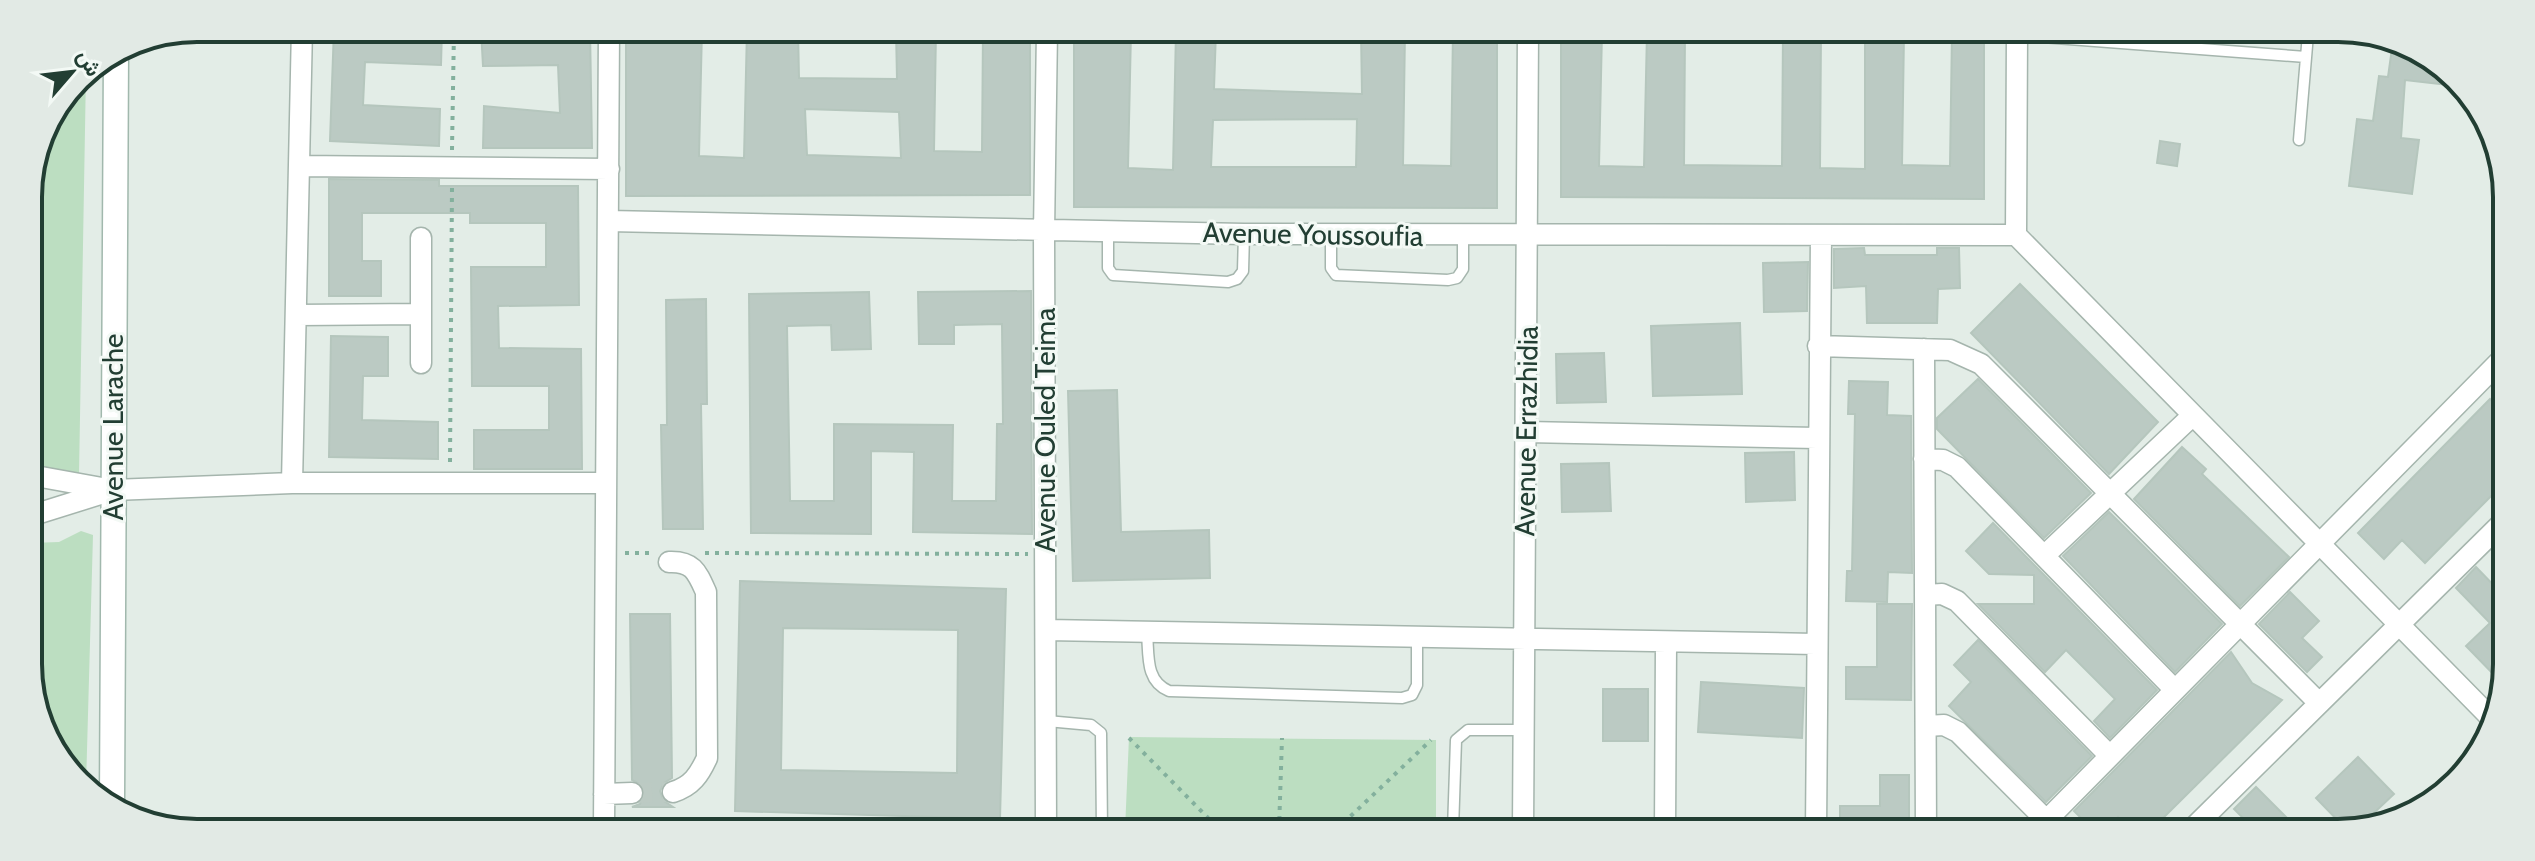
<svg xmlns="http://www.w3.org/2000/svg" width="2535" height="861" font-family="Cabin,Vazirmatn,sans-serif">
<rect width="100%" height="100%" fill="#e3ede7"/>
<path fill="#bcdec1" d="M86,72L79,475L30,463L28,187L41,132L78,77Z
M81,531L93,535L86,786L70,776L31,696L30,543L59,542Z
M1129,737L1436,740V830H1125Z"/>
<path fill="#bbcac3" stroke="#b5c6bd" stroke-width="2" fill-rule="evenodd" d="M334,28L442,29L441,65L365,62L363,105L440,109L439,146L330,141Z
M481,29H590L592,148H483L484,106L560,113L558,65L483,66Z
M626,29H702L699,156L744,158L747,29L798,30L799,78L897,79L896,30H936L934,151L982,152L983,30H1030V195L626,196ZM805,109L899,112L901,158L807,155Z
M1074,30L1131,31L1128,168L1173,170L1176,31H1216L1214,89L1362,94L1361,31H1405L1403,165L1451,166L1453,31L1497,32V208L1074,207ZM1357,119L1356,167H1211L1213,120Z
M1561,32H1602L1599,166L1644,167L1647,32H1685L1684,165L1782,166L1783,32H1821L1820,168L1865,169V32L1904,33L1902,165L1950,166L1952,33H1984V199L1561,197Z
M2393,41L2466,87L2405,80L2401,138L2419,140L2412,194L2349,186L2357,119L2373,121L2379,76L2388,77Z
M2160,141L2180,144L2177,166L2157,163Z
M329,179L439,180V186H578L579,305L498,306L499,348L581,349L582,469H474V430H549V386H472L471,267H546V223H470V213H362V261H381V296H329Z
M1864,248L1865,255H1937V248H1959L1960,288L1938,289L1937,323H1867L1866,286L1834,288V249Z
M1808,262L1807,311L1764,312L1763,263Z
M2020,284L2158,422L2109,474L1971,333Z
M1031,291L1032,534L913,532L914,452L871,451V534L751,533L749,294L869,292L871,349L832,350L831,325L787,326L790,501H834V424L953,425L952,501H996L997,424H1003L1002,324L954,325V344H919L918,292Z
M706,299L707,404H701L703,529H663L661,425H667L666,300Z
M1740,323L1742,394L1653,396L1651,326Z
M331,336L388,337V376H363L362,420L438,422V459L329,457Z
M1604,353L1606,402L1557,403L1556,354Z
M1978,379L2091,493L2044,538L1937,429V418Z
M1849,381L1888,382L1887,415L1911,416L1912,573L1888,572L1887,602L1846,601L1847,571H1852L1855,414H1848Z
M1117,390L1121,532L1209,530L1210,578L1073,581L1068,391Z
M2490,399L2503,412L2502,485L2425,563L2402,540L2384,559L2358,533Z
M2182,447L2206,469L2202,474L2289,557L2240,606L2134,499Z
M1794,452L1795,500L1746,502L1745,453Z
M1609,463L1611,511L1562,512L1561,464Z
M2109,512L2222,624L2175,672L2063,556Z
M1993,523L2157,690L2110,738L2094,721L2115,699L2066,650L2045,672L1978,604H2034V575L1989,574L1966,551Z
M2476,567L2502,594L2501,682L2466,646L2490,623L2456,588Z
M740,581L1006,589L1000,819L735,811ZM783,628L958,630L957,773L781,770Z
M2290,592L2319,621L2302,638L2322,657L2307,672L2259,624Z
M1877,604H1912L1911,700L1846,699V667H1877Z
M630,614H670L672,778L664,783L660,791L664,801L673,807H632L640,804L645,793L643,786L632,780Z
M1978,640L2092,756L2046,802L1949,706L1971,682L1954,665Z
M2231,652L2252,683L2282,700L2149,832H2133L2118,817L2103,832H2095L2074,811Z
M1701,682L1804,688L1802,738L1698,732Z
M1603,689H1648V741H1603Z
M2358,757L2394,794L2357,829L2349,832L2316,798Z
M1880,775H1909V832L1840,831V806H1880Z
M2256,787L2291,822L2280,832H2257L2234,809Z"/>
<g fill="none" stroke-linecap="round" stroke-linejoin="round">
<path stroke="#bccac3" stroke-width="20" stroke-dasharray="20 10" stroke-linecap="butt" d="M632,793L673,792"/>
<defs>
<path id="lane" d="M2017,35L2306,57
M2299,140L2308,34
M1108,232V268L1113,275L1228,282L1237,279L1243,271L1244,234
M1331,235V268L1336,275L1448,280L1457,278L1463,269V236
M1147,633C1149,655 1145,681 1169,691L1402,698L1412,695L1417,685V638
M1047,721L1091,725L1101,733L1102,830
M1453,830L1456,740L1468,730H1523"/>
<path id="street" d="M2017,33L2016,235L2493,720
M300,166L609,169
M609,221L1244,234L2016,235
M297,315L421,314
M1818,346L1950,350L1981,364L2319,703
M1924,349L1926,832
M421,363V238
M1527,432L1817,438
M1924,459L1943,460L1957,467L2175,690
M30,475L113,490L292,483H606
M292,483L302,28
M30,516L113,490
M2044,556L2192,416
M669,562C693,561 697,572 706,592L707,758C699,775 692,786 673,792
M1925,595L1942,594L1957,601L2110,756
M1047,630L1815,644
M1926,726L1944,725L1958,732L2058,832
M604,794L632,793
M2435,800L2448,788
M604,828L609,29
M1046,829L1044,232L1047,30
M1523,831L1528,32
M1665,831L1666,644
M1816,831L1821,236
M2035,832L2503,358
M2189,832L2502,523"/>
<path id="secondary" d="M112,802L116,52"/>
</defs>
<use href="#lane" stroke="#a5b5ad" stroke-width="13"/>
<use href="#street" stroke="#a5b5ad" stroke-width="23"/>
<use href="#secondary" stroke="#a1b8ad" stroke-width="27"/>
<path stroke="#83b09d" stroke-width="4" stroke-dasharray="4 6" stroke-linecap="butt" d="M452,150L454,29
M450,462L452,187
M625,553H652
M705,553L1028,554
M1129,738L1220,830
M1279,830L1282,738
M1336,830L1431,740"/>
<use href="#lane" stroke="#fff" stroke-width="10"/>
<use href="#street" stroke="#fff" stroke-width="20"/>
<use href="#secondary" stroke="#fff" stroke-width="24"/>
</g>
<g text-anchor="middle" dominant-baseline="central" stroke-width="6" stroke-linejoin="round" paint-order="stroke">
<g font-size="28" fill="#223e33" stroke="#f3f9f5">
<text transform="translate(1313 234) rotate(1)">Avenue Youssoufia</text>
<text transform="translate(113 427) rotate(-90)">Avenue Larache</text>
<text transform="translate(1045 430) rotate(-90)">Avenue Ouled Teima</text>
<text transform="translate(1526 431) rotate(-89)">Avenue Errazhidia</text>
</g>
</g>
<path d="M0 0H2535V861H0ZM197 42H2338A155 155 0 0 1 2493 197V664A155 155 0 0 1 2338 819H197A155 155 0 0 1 42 664V197A155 155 0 0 1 197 42Z" fill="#e2eae5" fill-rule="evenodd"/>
<path fill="none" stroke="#223e33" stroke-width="4" d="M197 42H2338A155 155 0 0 1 2493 197V664A155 155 0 0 1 2338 819H197A155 155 0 0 1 42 664V197A155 155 0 0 1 197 42Z"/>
<g transform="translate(72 72) rotate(62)" stroke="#f3f9f5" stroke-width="6" paint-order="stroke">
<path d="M0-6L14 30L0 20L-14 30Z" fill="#223e33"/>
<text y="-12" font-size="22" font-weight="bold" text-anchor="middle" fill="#223e33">ش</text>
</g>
</svg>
